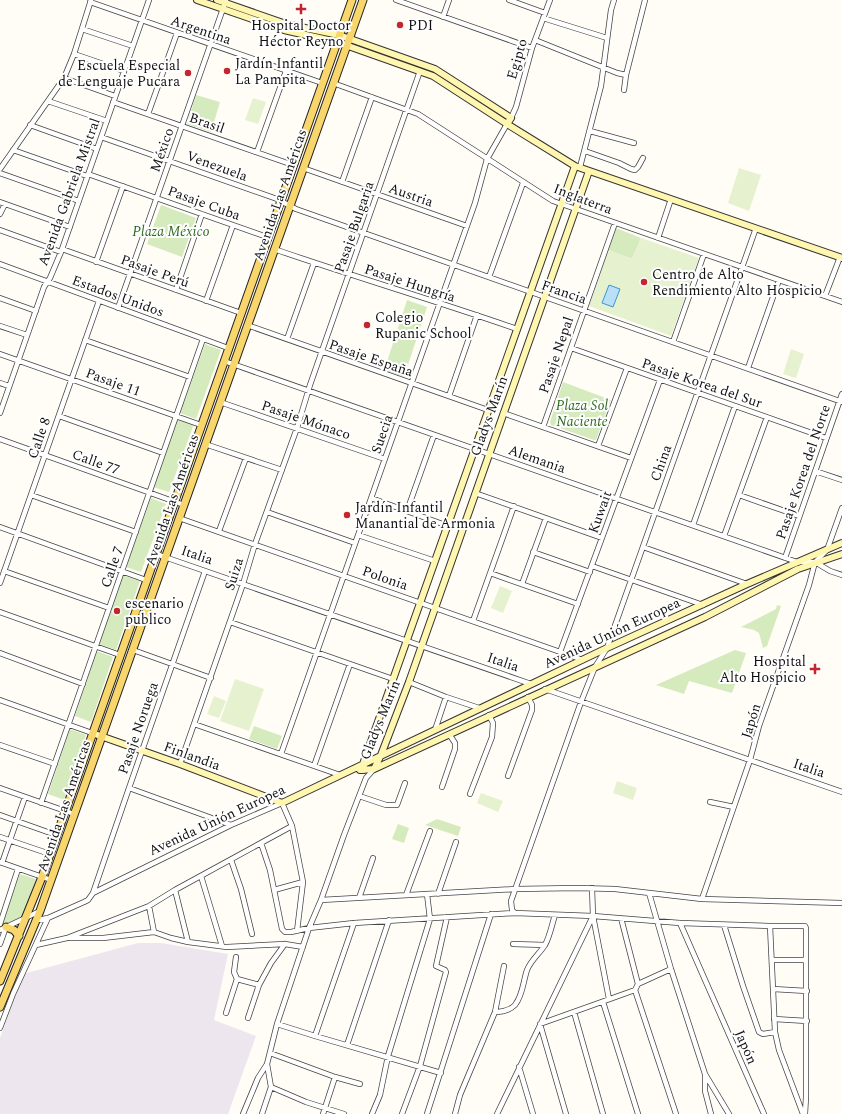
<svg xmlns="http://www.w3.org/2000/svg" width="842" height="1114" font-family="Spectral,serif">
<rect width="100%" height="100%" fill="#fffdf5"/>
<path fill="#eee6ef" d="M138,943H161L228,954L214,1020L256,1036L228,1114H0V1038L23,974Z"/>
<path fill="#d5ebbd" d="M196,95L220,102L211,132L187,124Z
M161,205L196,218L182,257L147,244Z
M616,228L641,238L632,259L608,250Z
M407,300L427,307L404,377L384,371Z
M205,344L221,350L196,419L180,413Z
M563,382L611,400L596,440H594L551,425L550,422Z
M178,418L194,424L169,492L153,487Z
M151,498L166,504L141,572L126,567Z
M122,575L140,581L116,650L99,644Z
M777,605L781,606L767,646L763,648L759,633L754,630L741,627L776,609Z
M735,650L746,653L732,693L689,681L684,694L656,685Z
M97,651L113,657L91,722L75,716Z
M254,726L282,736L277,749L249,739Z
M70,729L86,735L65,800L48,794Z
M437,819L461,827L458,836L425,825Z
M398,824L409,828L404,843L392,839Z
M20,874L36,879L23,916L1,927Z"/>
<path fill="#e6f2cf" d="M253,98L266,102L258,124L245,120Z
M739,168L761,175L749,211L728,203Z
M641,238L699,258L671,336L589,306L608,250L632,259Z
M791,349L804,354L796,378L783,374Z
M500,586L512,591L503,613L491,608Z
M235,679L264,689L249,731L220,721Z
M214,696L226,701L219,718L207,714Z
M617,781L637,788L633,800L613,793Z
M481,793L503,801L498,812L477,803Z"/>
<path fill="#b9e0f7" stroke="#3f96cf" d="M609,285L620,289L613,307L602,303Z"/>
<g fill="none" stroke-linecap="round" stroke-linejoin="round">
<defs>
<path id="street" d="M396,0L532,48
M509,0L545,13
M90,2L322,83
M443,17L449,0
M543,18L607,38
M82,29L133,46
M535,40L617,73L626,75
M74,54L124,71
M64,78L115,96
M333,83L418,114L553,201L842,302
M624,90L626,75L645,0
M48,101L107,121
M113,102L293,165
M148,114L177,33
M511,118L516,107L532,48L550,0
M30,125L97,149
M590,131L634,143
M101,137L277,199L296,209L842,402
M13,150L87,176
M585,151L619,163L631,169L635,170L638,167L643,158
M257,152L286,71
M580,167L601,86L611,10L614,0
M303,168L467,226
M0,169L64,78L74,54L91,0
M0,173L79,201
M88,174L267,237
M342,182L372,97
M0,202L70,227
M0,214L5,204
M0,230L61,252
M658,238L671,199
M62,249L241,313
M274,249C355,277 437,301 517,329
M96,262L123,186
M0,264L228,348
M489,277L523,183
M176,290L202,214
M825,296L840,257
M0,298L36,311
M206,301L233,225
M118,308L226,0
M247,325L488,410
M0,326L27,335
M287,339L314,263
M85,340L190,377
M673,342L704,254
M571,348L826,438
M0,354L201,425
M224,361L797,562H815L830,571L842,575
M748,368L779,280
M0,383L9,386
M449,396L477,315
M220,402L385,459
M0,413L44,287L50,278L61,252L149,0
M503,413L631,458
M59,416L163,453
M543,427L615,223
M0,439L184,505
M205,444L282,470
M598,446L627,368
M815,471L842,480
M475,493L602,538
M31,495L136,532
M739,495L799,516
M371,498L448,526
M407,511L434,435
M267,512L355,543
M179,518L583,660
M693,525L735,406
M0,527L146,580
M219,531L246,458
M358,535L435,561
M724,536L767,417
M643,547L747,584
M533,552L590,572
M156,554L531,684
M785,558L842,394
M592,566L703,605
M4,571L109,608
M490,573L578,604
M0,583L99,301
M522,584L546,518
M0,612L120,655
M473,621L514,506
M230,622L393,679
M133,650L211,678
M560,652L660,380
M0,653L83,684
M409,682L446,697L479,708
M545,689L842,792
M0,700L92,733
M194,724L340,775
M435,730L446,697
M0,745L55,764
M281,754L475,203L487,159L507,124
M180,764L243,584L255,544L297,428L310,385L420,71
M314,766L350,664
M508,776L532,710V705L528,697
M442,787L455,749V743L449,734
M0,788L74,814
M129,788L231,825
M470,794L492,737L493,723L489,715
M359,796L386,805H397L405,783
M710,802L734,807
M41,803L203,339
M0,815L56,835
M0,837L50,854
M261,843L270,870L282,929L285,932H291L309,928L354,923L515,913L593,916L680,923L770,926H805L806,928V1097L805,1114
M231,860L241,889L252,934
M0,862L51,880
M2,863L25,797
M201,876L222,946
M592,888L593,916L609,999
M175,890L188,942
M93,893L231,825L282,803L292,826L303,882L274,890
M649,893L671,969L705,1074V1091L711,1114
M438,894L456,842
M406,895L430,831
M359,898L373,858
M702,899L750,760L759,726L809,585L815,562L827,550L842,508
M321,900L515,889L577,888L615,889L702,899L842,903
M149,906L154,932
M515,913L512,910L511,901L581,702L595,667L607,648L756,228
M621,918L638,984
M37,920L48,918L84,902L88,900L93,893L129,788L205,571
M680,923L764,1114
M0,924L18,869
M724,925L743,986L759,1032L763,1034L775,1032
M770,926L775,1032L779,1050L803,1114
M0,930L40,911
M297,931L303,882
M69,938H103L154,932L171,938L188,942L227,947L285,944L303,947
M0,944L6,927
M513,944L545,945
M36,945L67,938L149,906L175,890L292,826
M236,957L234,972L237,979L259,985
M772,960H806
M773,989L807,991
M635,990L676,1114
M603,1002L638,1114
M495,1012C502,1012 509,1011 515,1005C523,995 523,982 527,970C531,960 540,953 545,945C550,936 552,924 555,915
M574,1012L603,1114
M226,1013L237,979
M248,1018L259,985L271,963L285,944
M774,1019L807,1021
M277,1024L315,1036L441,1073
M0,1028L13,994L48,918
M315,1036L354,923
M347,1045L389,920
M270,1053L335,1077L360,1084
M519,1067L533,1114
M705,1074L729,1114
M271,1087L306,1102L344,1114
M243,1114L258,1078L267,1064
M262,1114L271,1087L267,1064L277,1024L309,928L321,900L344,835L366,778L374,769
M323,1114L335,1077
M372,1114L380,1095L388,1056L430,919L427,894
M402,1114L420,1066L446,972L445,970L436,966L447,917
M427,1114L491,914
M455,1114L460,1095L495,1012L504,966
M497,1114L593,916
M566,1114L540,1024L635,990L638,984L671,969"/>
<path id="secondary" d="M197,0L284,30L337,42L433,76L507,124L575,166L842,258
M217,0L286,24L339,35L435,69L511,118L507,124
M92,733L180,764L282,803L607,648L747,584L842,543
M374,769L381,755L409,682L589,171
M360,770L374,769L705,617L798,569L842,554
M364,770L363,764L575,166"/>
<path id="primary" d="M6,927L14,930L19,936
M0,981L42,877L352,0
M0,1007L40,911L363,0"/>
</defs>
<use href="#street" stroke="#444" stroke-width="6"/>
<use href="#secondary" stroke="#333" stroke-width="8"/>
<use href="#primary" stroke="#222" stroke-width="9"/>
<use href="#street" stroke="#fff" stroke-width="4.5"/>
<use href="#secondary" stroke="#fff6b0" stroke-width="6"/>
<use href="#primary" stroke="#f9d66b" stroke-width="7"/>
</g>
<g fill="#c4262e" stroke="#fff" stroke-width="1.5">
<path d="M299 3h4v4h4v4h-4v4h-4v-4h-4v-4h4z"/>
<circle cx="400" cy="25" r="4"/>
<circle cx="227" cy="71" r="4"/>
<circle cx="188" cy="73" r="4"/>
<circle cx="644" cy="282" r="4"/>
<circle cx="367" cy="325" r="4"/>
<circle cx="347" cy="515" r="4"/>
<circle cx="117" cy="611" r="4"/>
<path d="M813 663h4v4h4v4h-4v4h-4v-4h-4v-4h4z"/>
</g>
<g text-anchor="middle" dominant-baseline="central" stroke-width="4" stroke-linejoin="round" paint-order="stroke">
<g font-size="14" fill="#111" stroke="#fff" text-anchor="start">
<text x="301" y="25" text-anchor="middle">Hospital Doctor<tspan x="301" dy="16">Héctor Reyno</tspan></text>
<text x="408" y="25">PDI</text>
<text x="235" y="63">Jardín Infantil<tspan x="235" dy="16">La Pampita</tspan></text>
<text x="180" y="65" text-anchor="end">Escuela Especial<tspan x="180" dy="16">de Lenguaje Pucara</tspan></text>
<text x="652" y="274">Centro de Alto<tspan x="652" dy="16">Rendimiento Alto Hospicio</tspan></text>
<text x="375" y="317">Colegio<tspan x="375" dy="16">Rupanic School</tspan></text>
<text x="355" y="507">Jardín Infantil<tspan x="355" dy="16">Manantial de Armonia</tspan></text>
<text x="125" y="603">escenario<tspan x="125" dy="16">publico</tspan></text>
<text x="806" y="661" text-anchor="end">Hospital<tspan x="806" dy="16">Alto Hospicio</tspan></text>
</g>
<g font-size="14" fill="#111" stroke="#fff">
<text transform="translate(201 30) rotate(19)">Argentina</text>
<text transform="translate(517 59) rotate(-74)">Egipto</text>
<text transform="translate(207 123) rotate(19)">Brasil</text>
<text transform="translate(162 150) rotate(-71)">México</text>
<text transform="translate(217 166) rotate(20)">Venezuela</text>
<text transform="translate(69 192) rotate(-70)">Avenida Gabriela Mistral</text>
<text transform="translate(280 195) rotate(-71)">Avenida Las Américas</text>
<text transform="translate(411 195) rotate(19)">Austria</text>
<text transform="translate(583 199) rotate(21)">Inglaterra</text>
<text transform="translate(204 203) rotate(20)">Pasaje Cuba</text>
<text transform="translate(354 227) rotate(-71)">Pasaje Bulgaria</text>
<text transform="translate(155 271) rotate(20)">Pasaje Perú</text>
<text transform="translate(410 283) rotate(18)">Pasaje Hungría</text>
<text transform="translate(564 292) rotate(19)">Francia</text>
<text transform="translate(118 296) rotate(20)">Estados Unidos</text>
<text transform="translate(556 355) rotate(-71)">Pasaje Nepal</text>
<text transform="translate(371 358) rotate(19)">Pasaje España</text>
<text transform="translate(113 382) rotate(20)">Pasaje 11</text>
<text transform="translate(702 383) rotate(19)">Pasaje Korea del Sur</text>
<text transform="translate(489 416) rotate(-70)">Gladys Marín</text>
<text transform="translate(306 420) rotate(19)">Pasaje Mónaco</text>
<text transform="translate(382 434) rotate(-71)">Suecia</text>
<text transform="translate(39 438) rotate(-71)">Calle 8</text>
<text transform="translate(537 459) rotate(19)">Alemania</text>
<text transform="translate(96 462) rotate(20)">Calle 77</text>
<text transform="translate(661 463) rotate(-70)">China</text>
<text transform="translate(803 472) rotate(-71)">Pasaje Korea del Norte</text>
<text transform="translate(172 500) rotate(-71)">Avenida Las Américas</text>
<text transform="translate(600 512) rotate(-70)">Kuwait</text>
<text transform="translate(197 555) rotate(19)">Italia</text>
<text transform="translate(112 567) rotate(-71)">Calle 7</text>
<text transform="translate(234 574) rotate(-72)">Suiza</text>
<text transform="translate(385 578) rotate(19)">Polonia</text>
<text transform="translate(612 633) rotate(-25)">Avenida Unión Europea</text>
<text transform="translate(503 662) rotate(19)">Italia</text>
<text transform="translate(380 720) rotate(-68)">Gladys Marín</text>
<text transform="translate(751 721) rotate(-73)">Japón</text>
<text transform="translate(138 728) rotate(-71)">Pasaje Noruega</text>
<text transform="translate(192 756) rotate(20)">Finlandia</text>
<text transform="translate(809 768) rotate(19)">Italia</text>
<text transform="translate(64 806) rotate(-71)">Avenida Las Américas</text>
<text transform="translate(217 820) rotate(-25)">Avenida Unión Europea</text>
<text transform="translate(746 1047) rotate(66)">Japón</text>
</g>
<g font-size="14" font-style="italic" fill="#2f6b1f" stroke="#fff">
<text x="171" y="231">Plaza México</text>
<text x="582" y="405">Plaza Sol<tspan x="582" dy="16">Naciente</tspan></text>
</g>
</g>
</svg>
